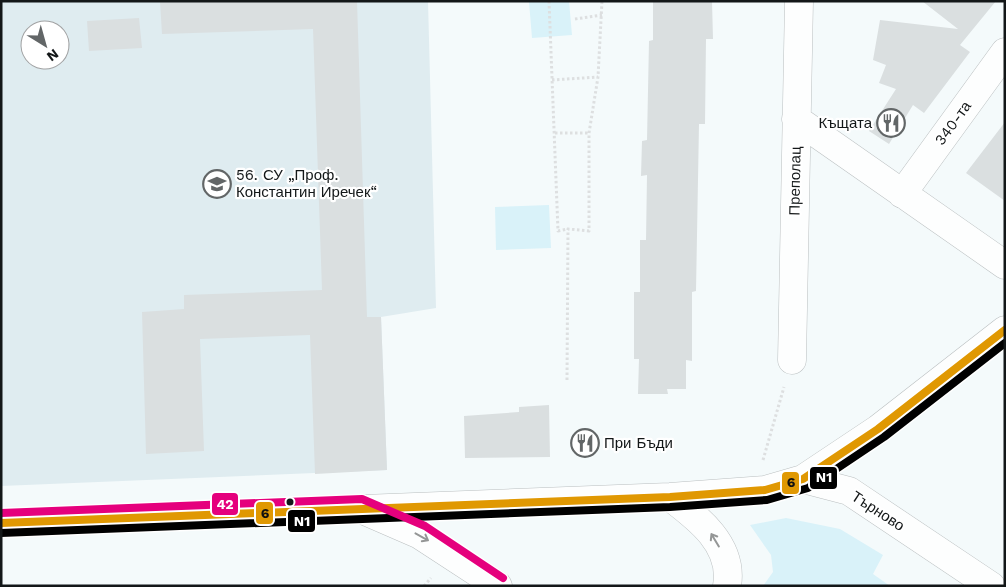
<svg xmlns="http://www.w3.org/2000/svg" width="1006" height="587" font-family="'Work Sans',sans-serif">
<rect width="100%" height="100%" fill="#f4fafb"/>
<path fill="#dfecf0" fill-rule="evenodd" d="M1,1H428L436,308L381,317L387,470L1,486ZM30,30H60V60H30Z"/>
<path fill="#d9f2f9" d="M569,1L572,35L532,38L529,2Z
M549,205L551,248L496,250L495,207Z
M786,518L840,529L883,555L873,574L890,586H763L773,572L771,555L750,525Z"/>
<path fill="#dadfe0" d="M160,1H357L367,317H381L387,470L315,474L310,335L200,339L204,451L146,454L142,312L184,309V295L322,290L313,29L162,34Z
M653,1H712L713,39H706L705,124H699L696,291L692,292V361L686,360V389H667L668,394H638L639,359H634V292H640V240H646L647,175L641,176L642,141L647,140L649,41L653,40Z
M922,1H996L960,45L970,52L924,113L913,105L889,144L869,131L896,89L879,83L886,65L873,60L880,20L958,29Z
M139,18L142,48L89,51L87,21Z
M1005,122V201L966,173Z
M549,405L550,457L465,458L464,416L519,412V407Z"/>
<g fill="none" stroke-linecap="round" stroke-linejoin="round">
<defs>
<path id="minor" d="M796,119L1005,265
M902,194L1005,52
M792,360L799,1
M803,479L878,429L1005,330
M670,497C698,518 734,545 727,586
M367,512L420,535L498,586
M1,523L670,497L765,490L803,479L849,491L991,586"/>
</defs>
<use href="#minor" stroke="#babfc0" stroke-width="29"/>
<path stroke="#dddfe0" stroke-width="3" stroke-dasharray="2.5 2.5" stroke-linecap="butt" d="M549,1L558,231L568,229
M575,19L602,15
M552,80L598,77
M555,133H589
M567,380L568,229L589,231V133L598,77L602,1
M763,460L784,387
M424,586L431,578"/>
<use href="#minor" stroke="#fdfefe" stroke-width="28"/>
<defs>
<path id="bus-1" d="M1,523L670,497L765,490L803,479L878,429L1005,330"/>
<path id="bus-2" d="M1,533L670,507L767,500L808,488L884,437L1005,343"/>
<path id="bus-3" d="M1,513L362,499L425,526L503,578"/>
</defs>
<use href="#bus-1" stroke="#fff" stroke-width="11"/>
<use href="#bus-2" stroke="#fff" stroke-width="11"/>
<use href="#bus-3" stroke="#fff" stroke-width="11"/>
<use href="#bus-1" stroke="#e09802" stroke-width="8"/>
<use href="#bus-2" stroke="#000" stroke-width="8"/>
<use href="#bus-3" stroke="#e5007d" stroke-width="8"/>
</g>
<defs><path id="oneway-shaft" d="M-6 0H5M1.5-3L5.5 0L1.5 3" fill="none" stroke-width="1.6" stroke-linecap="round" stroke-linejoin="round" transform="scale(1.25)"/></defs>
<g stroke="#949696">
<use href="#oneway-shaft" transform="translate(422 537) rotate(29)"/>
<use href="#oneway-shaft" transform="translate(715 540) rotate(-121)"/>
</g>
<defs>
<symbol id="restaurant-ring" viewBox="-11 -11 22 22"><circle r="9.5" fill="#fff" stroke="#626667" stroke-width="1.5"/><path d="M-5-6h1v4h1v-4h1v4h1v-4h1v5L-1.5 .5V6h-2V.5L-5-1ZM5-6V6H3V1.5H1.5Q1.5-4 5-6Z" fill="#626667"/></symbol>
<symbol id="school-ring" viewBox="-11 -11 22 22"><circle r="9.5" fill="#fff" stroke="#626667" stroke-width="1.5"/><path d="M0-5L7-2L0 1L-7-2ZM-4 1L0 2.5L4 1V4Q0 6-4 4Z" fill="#626667"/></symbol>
</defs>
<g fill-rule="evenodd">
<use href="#restaurant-ring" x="875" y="107" width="32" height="32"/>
<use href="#school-ring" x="201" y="168" width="32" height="32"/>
<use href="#restaurant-ring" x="569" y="427" width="32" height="32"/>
</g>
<circle fill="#131718" stroke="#fff" stroke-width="2" cx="290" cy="502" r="4.5"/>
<g text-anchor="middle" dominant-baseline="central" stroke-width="4.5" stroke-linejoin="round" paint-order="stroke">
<g font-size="15" fill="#131718" stroke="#fff" text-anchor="start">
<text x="872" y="123" text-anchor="end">Къщата</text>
<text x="236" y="175">56. СУ „Проф.<tspan x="236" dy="17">Константин Иречек“</tspan></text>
<text x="604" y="443">При Бъди</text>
</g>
<g font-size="15" fill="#131718" stroke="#fff">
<text transform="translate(953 123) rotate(-54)">340-та</text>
<text transform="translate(795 181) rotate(-89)">Преполац</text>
<text transform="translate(878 511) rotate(33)">Търново</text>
</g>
</g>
<g stroke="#fff" stroke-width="2">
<rect x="809" y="466" width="29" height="24" rx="5" fill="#000"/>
<rect x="781" y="471" width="19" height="24" rx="5" fill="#e09802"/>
<rect x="211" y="492" width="28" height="24" rx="5" fill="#e5007d"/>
<rect x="255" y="501" width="19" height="24" rx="5" fill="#e09802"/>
<rect x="287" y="509" width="29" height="24" rx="5" fill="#000"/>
</g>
<g font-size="14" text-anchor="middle" font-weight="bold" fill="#fff">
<text x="824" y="482">N1</text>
<text x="225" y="509">42</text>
<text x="302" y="526">N1</text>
</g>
<g font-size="14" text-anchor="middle" font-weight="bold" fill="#111">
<text x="791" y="487">6</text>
<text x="265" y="518">6</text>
</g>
<rect width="1006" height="587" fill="none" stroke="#131718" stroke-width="5"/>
<g transform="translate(45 45) rotate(143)"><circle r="24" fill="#ffffff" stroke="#a1a2a3"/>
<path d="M0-4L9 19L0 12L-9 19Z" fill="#626667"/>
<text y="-8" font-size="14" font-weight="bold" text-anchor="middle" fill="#131718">N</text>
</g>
</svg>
